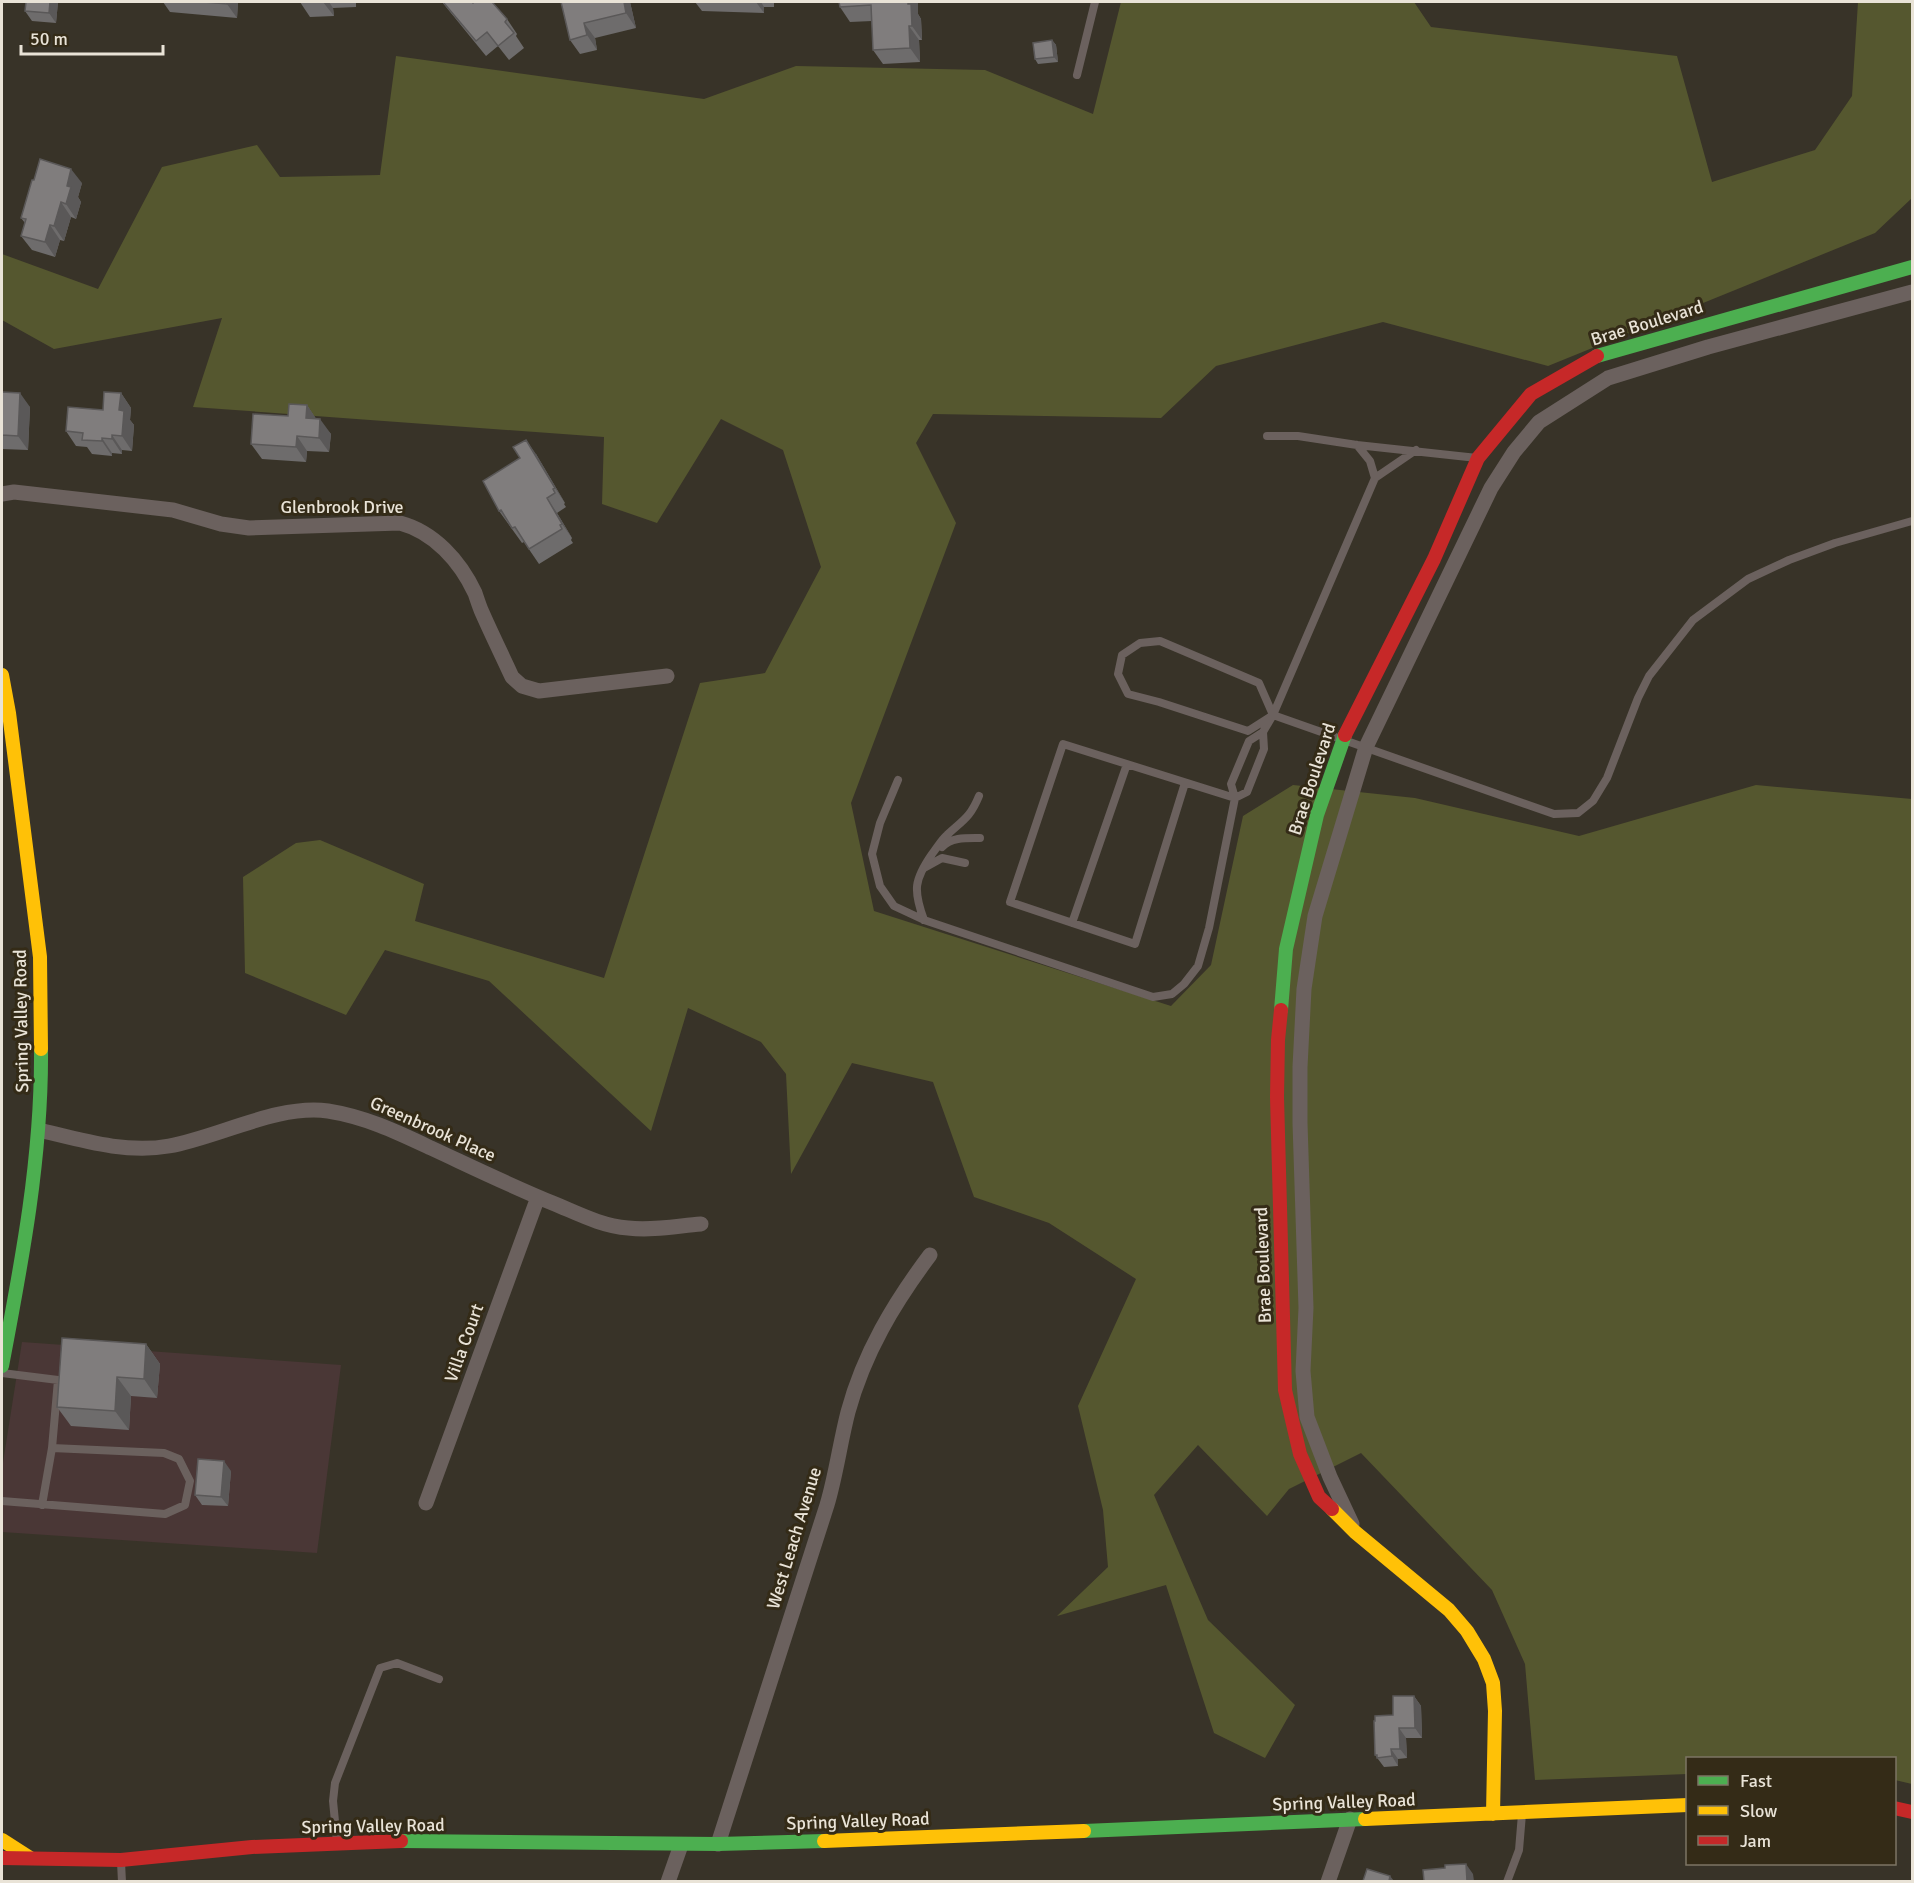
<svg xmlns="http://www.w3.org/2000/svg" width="1914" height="1883" font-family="Signika,sans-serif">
<rect width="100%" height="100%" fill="#383328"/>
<path fill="#4a3736" d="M22,1342L341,1365L317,1553L2,1532V1469Z"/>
<path fill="#55572f" d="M1121,2H1414L1431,27L1677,56L1712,182L1815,150L1852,96L1858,2H1912V198L1875,233L1548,366L1383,322L1216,366L1161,418L933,414L916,443L956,523L851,803L874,911L1171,1006L1211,965L1243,816L1293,785L1415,798L1579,836L1756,785L1912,799V1784L1895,1780L1894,1758H1688L1687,1774L1535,1780L1525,1664L1492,1590L1361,1453L1289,1489L1267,1516L1198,1445L1154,1495L1208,1620L1295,1705L1265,1758L1214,1733L1166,1585L1057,1616L1108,1567L1103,1510L1078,1406L1136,1279L1049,1223L974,1197L933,1082L852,1063L791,1174L786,1074L761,1042L688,1008L651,1131L489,981L385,950L346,1015L245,973L243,877L296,843L320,840L424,884L415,921L604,978L700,683L765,673L821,567L783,450L721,419L657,523L602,504L604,437L193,407L222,318L54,349L2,320V254L98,289L162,167L257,145L280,177L380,175L396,56L704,99L796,66L985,70L1093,114Z"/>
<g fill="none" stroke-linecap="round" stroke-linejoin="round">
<path stroke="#6b615e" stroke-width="8" d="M1077,75L1095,2
M1267,436H1298L1357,445L1477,458
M1357,445L1370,461L1375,478
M1273,715L1248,731L1159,702L1128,694L1118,674L1122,655L1140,643L1160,641L1259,683L1273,715L1554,814L1578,813L1593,801L1607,778L1638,698L1649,676L1693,620L1748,579L1789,560L1835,543L1912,521
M898,780L880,823L872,854L880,886L894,906L924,920L1153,997L1172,994L1184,984L1198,966L1209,928L1235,798L1231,784L1249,741L1263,732L1273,715L1375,478L1416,450
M1185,783L1135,944L1010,902L1063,744L1235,798L1247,792L1264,749L1263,732
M942,847C951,837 967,838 980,838
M924,868L942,858L965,863
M924,920C913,890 914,880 932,854C937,848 941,840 947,835C963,820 970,818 979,796
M1072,923L1127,764
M2,1373L58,1380L52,1448L164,1453L179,1459L190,1481L185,1505L165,1514L2,1501
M42,1505L52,1448
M337,1842L333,1801L335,1783L380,1668L397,1663L439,1679
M121,1862L122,1882
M1507,1882L1519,1850L1522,1814"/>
<path stroke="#6b615e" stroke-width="15" d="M2,494L14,492L173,510L221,524L249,528L400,523C434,532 460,561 475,593C477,599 479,605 481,610C491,633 502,655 512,677L522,686L539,691L667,676
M39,1130C81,1140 126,1154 169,1146C219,1137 278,1104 328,1111C366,1117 397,1132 431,1148C472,1167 513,1187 555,1204C579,1214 602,1226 628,1228C652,1231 677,1226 701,1224
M426,1503L538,1197
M1352,1524L1330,1477L1307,1417L1303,1371L1306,1308L1300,1123V1067L1304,989L1315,916L1366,747L1491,488L1514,452L1539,422L1608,378L1708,347L1912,292
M718,1844C754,1731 791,1618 827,1505C836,1475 840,1443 848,1412C864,1353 894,1303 930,1255
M668,1882L681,1845
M1328,1882L1350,1819"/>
<path stroke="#4caf50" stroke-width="14" d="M1597,356L1912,267
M1281,1010L1286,949L1317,815L1345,735
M2,1366C22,1261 42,1156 41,1049
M1084,1831L1365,1819
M401,1841L718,1844L824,1841"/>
<path stroke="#ffc107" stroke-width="14" d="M2,675L9,713L40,957L41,1049
M1332,1509L1355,1532L1449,1610L1467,1631L1484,1659L1493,1683L1495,1711L1493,1814
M1365,1819L1688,1805
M2,1840L30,1858
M824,1841L1084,1831"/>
<path stroke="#c62828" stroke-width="14" d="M1345,735L1434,559L1478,458L1531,394L1597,356
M1281,1010L1278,1040L1277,1097L1285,1390L1300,1454L1319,1497L1332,1509
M1894,1808L1912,1812
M2,1858L121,1860L252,1847L401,1841"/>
</g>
<path fill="#6e6c6c" d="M25,2H58L56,23L32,21L25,11L26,3Z
M163,2H238L237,18L170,12Z
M300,2H356V7L333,8L334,16L310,17Z
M442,2H472L507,19L517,34L516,36L524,48L509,60L498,46L486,56Z
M561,2H630L636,28L595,38L597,50L580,54L570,40Z
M695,2H774V7H764V13L702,11Z
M918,2V14L921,19L922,40H919L920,62L883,64L873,50L872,21L850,22L840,7Z
M1052,40L1056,45L1058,62L1038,64L1035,59Z
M82,183L78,197L81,202L76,219L71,217L64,241L60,240L55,257L32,250L21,236L25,223L21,218Z
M2,392L30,407L28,450L2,449Z
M121,393L131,408L130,420L134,425L132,451L122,450V454L112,453V456L92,454L87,447L76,446L66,431L103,410Z
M307,405L316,419L331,434L329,452L307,451L306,462L262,459L251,444L288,416Z
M536,454L565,503L564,504L566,507L557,513L572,538L571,540L573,543L539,564L524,542L522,543L499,511Z
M146,1344L160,1364L157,1398L131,1396L129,1430L71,1426L57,1407Z
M231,1471L228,1506L202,1505L195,1495Z
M1414,1696L1421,1706L1422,1738H1406L1407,1758L1398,1759V1766L1384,1767L1375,1755L1393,1715Z"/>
<path fill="#5a5858" d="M50,2H58L56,23L49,13Z
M227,2H238L237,18L227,4Z
M323,2H329L333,8L334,16Z
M624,2H630L636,28L626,13Z
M756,2H761L764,7V13Z
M908,2H918V14L921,19L922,40L912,26Z
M584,23L595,38L597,50L587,35Z
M909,26L919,40L920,62L910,48Z
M1052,40L1056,45L1058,62L1054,57Z
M71,169L82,183L78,197L81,202L76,219L66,204L67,186Z
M61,202L71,217L64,241L54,226Z
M50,225L60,240L55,257L45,242Z
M20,393L30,407L28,450L18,436Z
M121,393L131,408L130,420L134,425L132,451L122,436L119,410Z
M307,405L317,420L306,418Z
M320,419L331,434L329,452L319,438Z
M112,435L122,450V454L112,439Z
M297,436L307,451L306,462L296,447Z
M102,438L112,453V456L102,441Z
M526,440L536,454L565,503L555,488Z
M547,498L557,513L572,538L562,524Z
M146,1344L160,1364L157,1398L144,1379Z
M117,1377L131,1396L129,1430L115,1411Z
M224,1461L231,1471L228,1506L221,1497Z
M1414,1696L1421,1706L1422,1738L1415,1728Z
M1399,1728L1406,1738L1407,1758L1400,1749Z
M1391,1749L1398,1759V1766L1392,1756Z
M1466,1864L1473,1874L1474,1881H1467Z
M1390,1876L1394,1881H1389Z"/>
<path fill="#807d7d" stroke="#5a5858" stroke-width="1.5" d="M26,2H50L49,13L25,11Z
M204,2H227V4Z
M443,2H472L473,3L474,2H492L507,19L505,22L514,33L498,46L487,32L476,41Z
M561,2H624L626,13L584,23L587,35L570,40Z
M839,2H908V4H911L912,26H909L910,48L873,50L871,5L840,7Z
M1052,40L1054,57L1035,59L1033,43Z
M40,159L71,169L67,186L71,187L66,204L61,202L54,226L50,225L45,242L21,236L26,219L21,218L32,180H34Z
M2,392L20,393L18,436L2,435Z
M104,392L121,393L119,410L124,411L122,436L112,435V439L102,438V441L82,440L83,433L66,431L68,407L103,410Z
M289,404L307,405L306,418L320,419L319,438L297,436L296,447L251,444L253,414L288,416Z
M526,440L555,488L553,489L555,493L547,498L562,524L560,525L562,529L529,549L515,527L512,528L501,510L499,511L483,481L520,458L513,447Z
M62,1338L146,1344L144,1379L117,1377L115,1411L57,1407Z
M198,1459L224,1461L221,1497L195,1495Z
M1393,1696H1414L1415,1728H1399L1400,1749H1391L1392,1756L1377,1758V1755H1375L1374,1721H1375V1716L1393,1715Z
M1466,1864L1467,1881H1424L1423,1870L1445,1868V1865Z
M1367,1869L1390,1876L1389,1881H1363Z"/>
<g text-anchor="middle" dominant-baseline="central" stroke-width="6" stroke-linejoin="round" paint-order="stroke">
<g font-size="18" fill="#e9e3d7" stroke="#342b17">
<text transform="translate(1647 323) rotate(-17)">Brae Boulevard</text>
<text x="342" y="507">Glenbrook Drive</text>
<text transform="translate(1312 779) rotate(-72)">Brae Boulevard</text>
<text transform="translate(21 1021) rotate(-91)">Spring Valley Road</text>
<text transform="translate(433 1129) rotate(24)">Greenbrook Place</text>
<text transform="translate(1263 1265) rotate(-92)">Brae Boulevard</text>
<text transform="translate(464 1343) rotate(-70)">Villa Court</text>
<text transform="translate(794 1538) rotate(-73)">West Leach Avenue</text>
<text transform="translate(1344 1802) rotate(-2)">Spring Valley Road</text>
<text transform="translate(858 1821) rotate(-2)">Spring Valley Road</text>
<text transform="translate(373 1826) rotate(-1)">Spring Valley Road</text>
</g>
</g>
<rect width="1914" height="1883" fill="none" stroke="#e9e3d7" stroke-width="6"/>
<rect x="1686" y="1757" width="210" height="108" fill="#342b17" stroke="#7c7564" stroke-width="1.5"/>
<rect x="1698" y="1776" width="30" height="9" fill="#4caf50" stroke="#7c7564" stroke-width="1.5"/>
<text x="1740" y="1787" font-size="18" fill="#e9e3d7">Fast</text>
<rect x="1698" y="1806" width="30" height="9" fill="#ffc107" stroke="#7c7564" stroke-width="1.5"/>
<text x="1740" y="1817" font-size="18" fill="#e9e3d7">Slow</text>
<rect x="1698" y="1836" width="30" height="9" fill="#c62828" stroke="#7c7564" stroke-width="1.5"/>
<text x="1740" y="1847" font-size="18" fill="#e9e3d7">Jam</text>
<path d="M21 45v9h142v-9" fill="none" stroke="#e9e3d7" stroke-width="3"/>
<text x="30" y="45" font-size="18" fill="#e9e3d7" stroke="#342b17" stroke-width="4.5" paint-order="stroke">50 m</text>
</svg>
